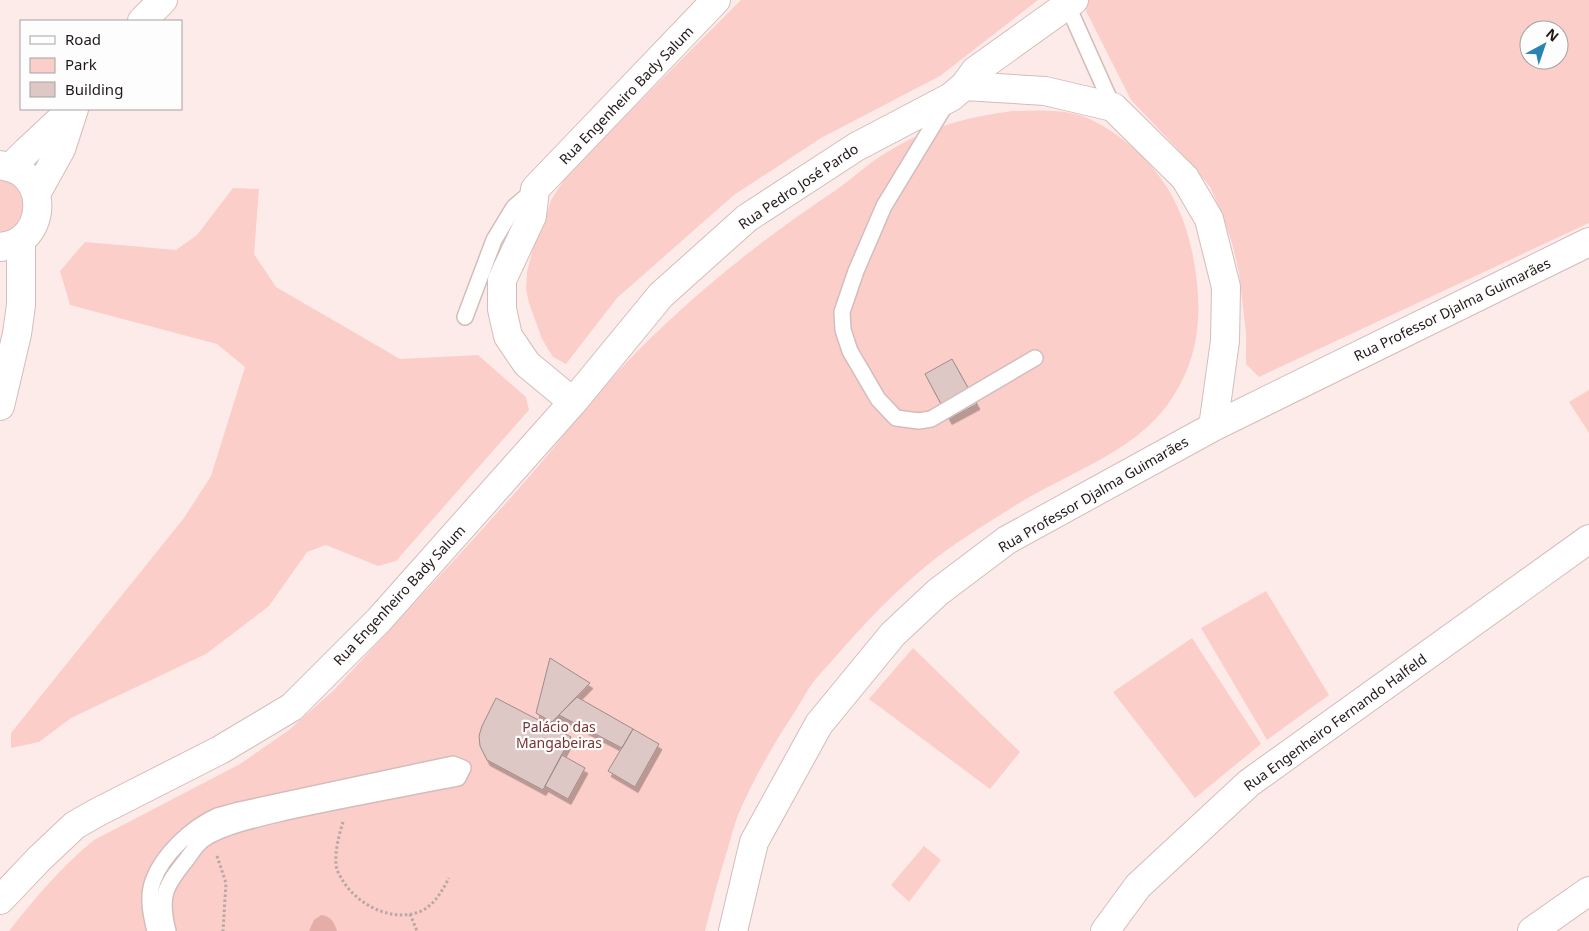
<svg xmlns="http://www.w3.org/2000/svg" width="1589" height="931" font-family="'Noto Sans',sans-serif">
<defs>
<filter id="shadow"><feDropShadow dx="3" dy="5.5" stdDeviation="0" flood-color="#0004"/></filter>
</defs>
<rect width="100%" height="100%" fill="#fdebe9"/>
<path fill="#fccec9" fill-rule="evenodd" d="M741,0H1038L940,76L821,138L734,195L617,298L566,364L553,357L542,339L529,303L526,289L527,272L533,248L545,221L551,200L569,172Z
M1087,0H1589V223L1259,377L1246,364V333L1239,273L1232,243L1222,214L1210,187L1187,159L1131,100L1086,11ZM1529,30H1559V60H1529Z
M1012,111C1032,111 1055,109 1075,114C1092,118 1111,130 1125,141C1167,175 1187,215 1195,268C1203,318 1198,362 1168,404C1134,452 1066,474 1016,505C991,521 964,537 940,555C905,582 874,613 845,646C835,658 824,669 814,681C807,690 802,700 796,710C774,743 754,778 738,815C734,826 731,837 728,848C719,876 712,903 705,931H9C35,898 61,867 94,840L240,764L289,730L334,690C399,619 465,550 528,478C557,445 583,409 613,377C679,305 755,244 836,190C849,181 860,171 872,162C916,131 959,118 1012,111Z
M0,175L7,177L26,196L22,223L0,237Z
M233,188L259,189L254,254L276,287L400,359L478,355L526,397L529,410L396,561L378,566L326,545L307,552L269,606L206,654L71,718L39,742L11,748V733L184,518L211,476L245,367L217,344L70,305L60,271L85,242L176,250L197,235Z
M1589,390V433L1569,402Z
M1266,591L1329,695L1267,740L1201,628Z
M1192,638L1261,744L1195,798L1113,692Z
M913,648L1020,752L990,789L869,699Z
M924,846L941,860L909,902L891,885Z"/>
<path fill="#e4ada7" d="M321,915C331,916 334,922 337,931H309L314,920Z"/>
<path fill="#dec8c5" stroke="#9f8b88" filter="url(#shadow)" d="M952,359L977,404L949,419L925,374Z
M550,658L590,683L552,722L536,713Z
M577,697L633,729L622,748L559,715Z
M496,698L571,737L543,790L487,760L480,746L479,736L482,726Z
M633,729L659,744L635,787L608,771Z
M562,755L585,768L568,799L545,786Z"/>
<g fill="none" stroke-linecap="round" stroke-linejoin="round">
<defs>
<path id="lane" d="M1067,4L1113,107
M946,104L884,206L856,271L842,312L843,330L850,351L878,399L896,418L919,421L931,419L1035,358
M465,317L494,240L514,207L534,190
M155,931C151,915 147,897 153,881C162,855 192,827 217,816C224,814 232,812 239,810L453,764L463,768L458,778C402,789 346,799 291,811C266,817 225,825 204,839C197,844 192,852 187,859C165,886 159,896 168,931"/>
<path id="street" d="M142,21L163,0
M964,86L1045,91L1113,107L1185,178L1209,219L1226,287L1225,341L1213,427
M0,165C8,167 15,168 22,173C43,189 42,223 22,239C16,244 8,246 0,247
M11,167L27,151L72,109
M36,194L61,149L74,109
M573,402L527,364L508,336L502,309V280L532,216L535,189L716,0
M0,406L17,334L21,305V240
M0,900L39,859L75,825L98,812L220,750L292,707L379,620L573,402L661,295L747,218L856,147L951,97L964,86L975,71L1074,0
M733,931L754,842L819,724L893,634L938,592L1007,540L1213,427L1589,242
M1105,931L1138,886L1249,783L1589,539
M1532,931L1589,891"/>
</defs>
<use href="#lane" stroke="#d3bdbb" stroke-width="18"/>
<use href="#street" stroke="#d3bdbb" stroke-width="30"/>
<path stroke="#b7a8a6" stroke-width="3" stroke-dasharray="2.5 2.5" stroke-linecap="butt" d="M343,822C339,835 335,850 336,864C336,870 340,876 343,881C358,905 391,922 419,912C434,906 442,891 449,878
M217,856L226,883L223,931
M410,914L417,931"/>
<use href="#lane" stroke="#fff" stroke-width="15"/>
<use href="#street" stroke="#fff" stroke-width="28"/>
</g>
<g text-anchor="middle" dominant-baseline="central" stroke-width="4.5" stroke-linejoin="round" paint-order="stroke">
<g font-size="14" fill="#211918" stroke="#fdfdfd">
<text transform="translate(626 95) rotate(-46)">Rua Engenheiro Bady Salum</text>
<text transform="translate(798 186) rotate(-34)">Rua Pedro José Pardo</text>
<text transform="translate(1452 309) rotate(-26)">Rua Professor Djalma Guimarães</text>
<text transform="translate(1093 494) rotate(-30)">Rua Professor Djalma Guimarães</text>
<text transform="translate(399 595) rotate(-47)">Rua Engenheiro Bady Salum</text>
<text transform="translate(1335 722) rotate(-36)">Rua Engenheiro Fernando Halfeld</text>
</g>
<g font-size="14" fill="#783430" stroke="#fdfdfd">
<text x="559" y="726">Palácio das<tspan x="559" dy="16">Mangabeiras</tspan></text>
</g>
</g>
<rect x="20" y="20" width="162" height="90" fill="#fdfdfd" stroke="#a5a2a1"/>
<rect x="30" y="36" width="25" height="8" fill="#ffffff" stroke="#a5a2a1"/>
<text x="65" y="45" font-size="15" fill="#211918">Road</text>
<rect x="30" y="58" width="25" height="15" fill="#fccec9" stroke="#a5a2a1"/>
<text x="65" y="70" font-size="15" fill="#211918">Park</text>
<rect x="30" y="82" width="25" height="15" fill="#dec8c5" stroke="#a5a2a1"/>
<text x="65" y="95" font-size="15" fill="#211918">Building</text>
<g transform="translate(1544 45) rotate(40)"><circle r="24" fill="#fdfdfd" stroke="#a5a2a1"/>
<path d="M0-4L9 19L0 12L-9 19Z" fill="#2a84b2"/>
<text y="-8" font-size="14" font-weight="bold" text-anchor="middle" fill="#211918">N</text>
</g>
</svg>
